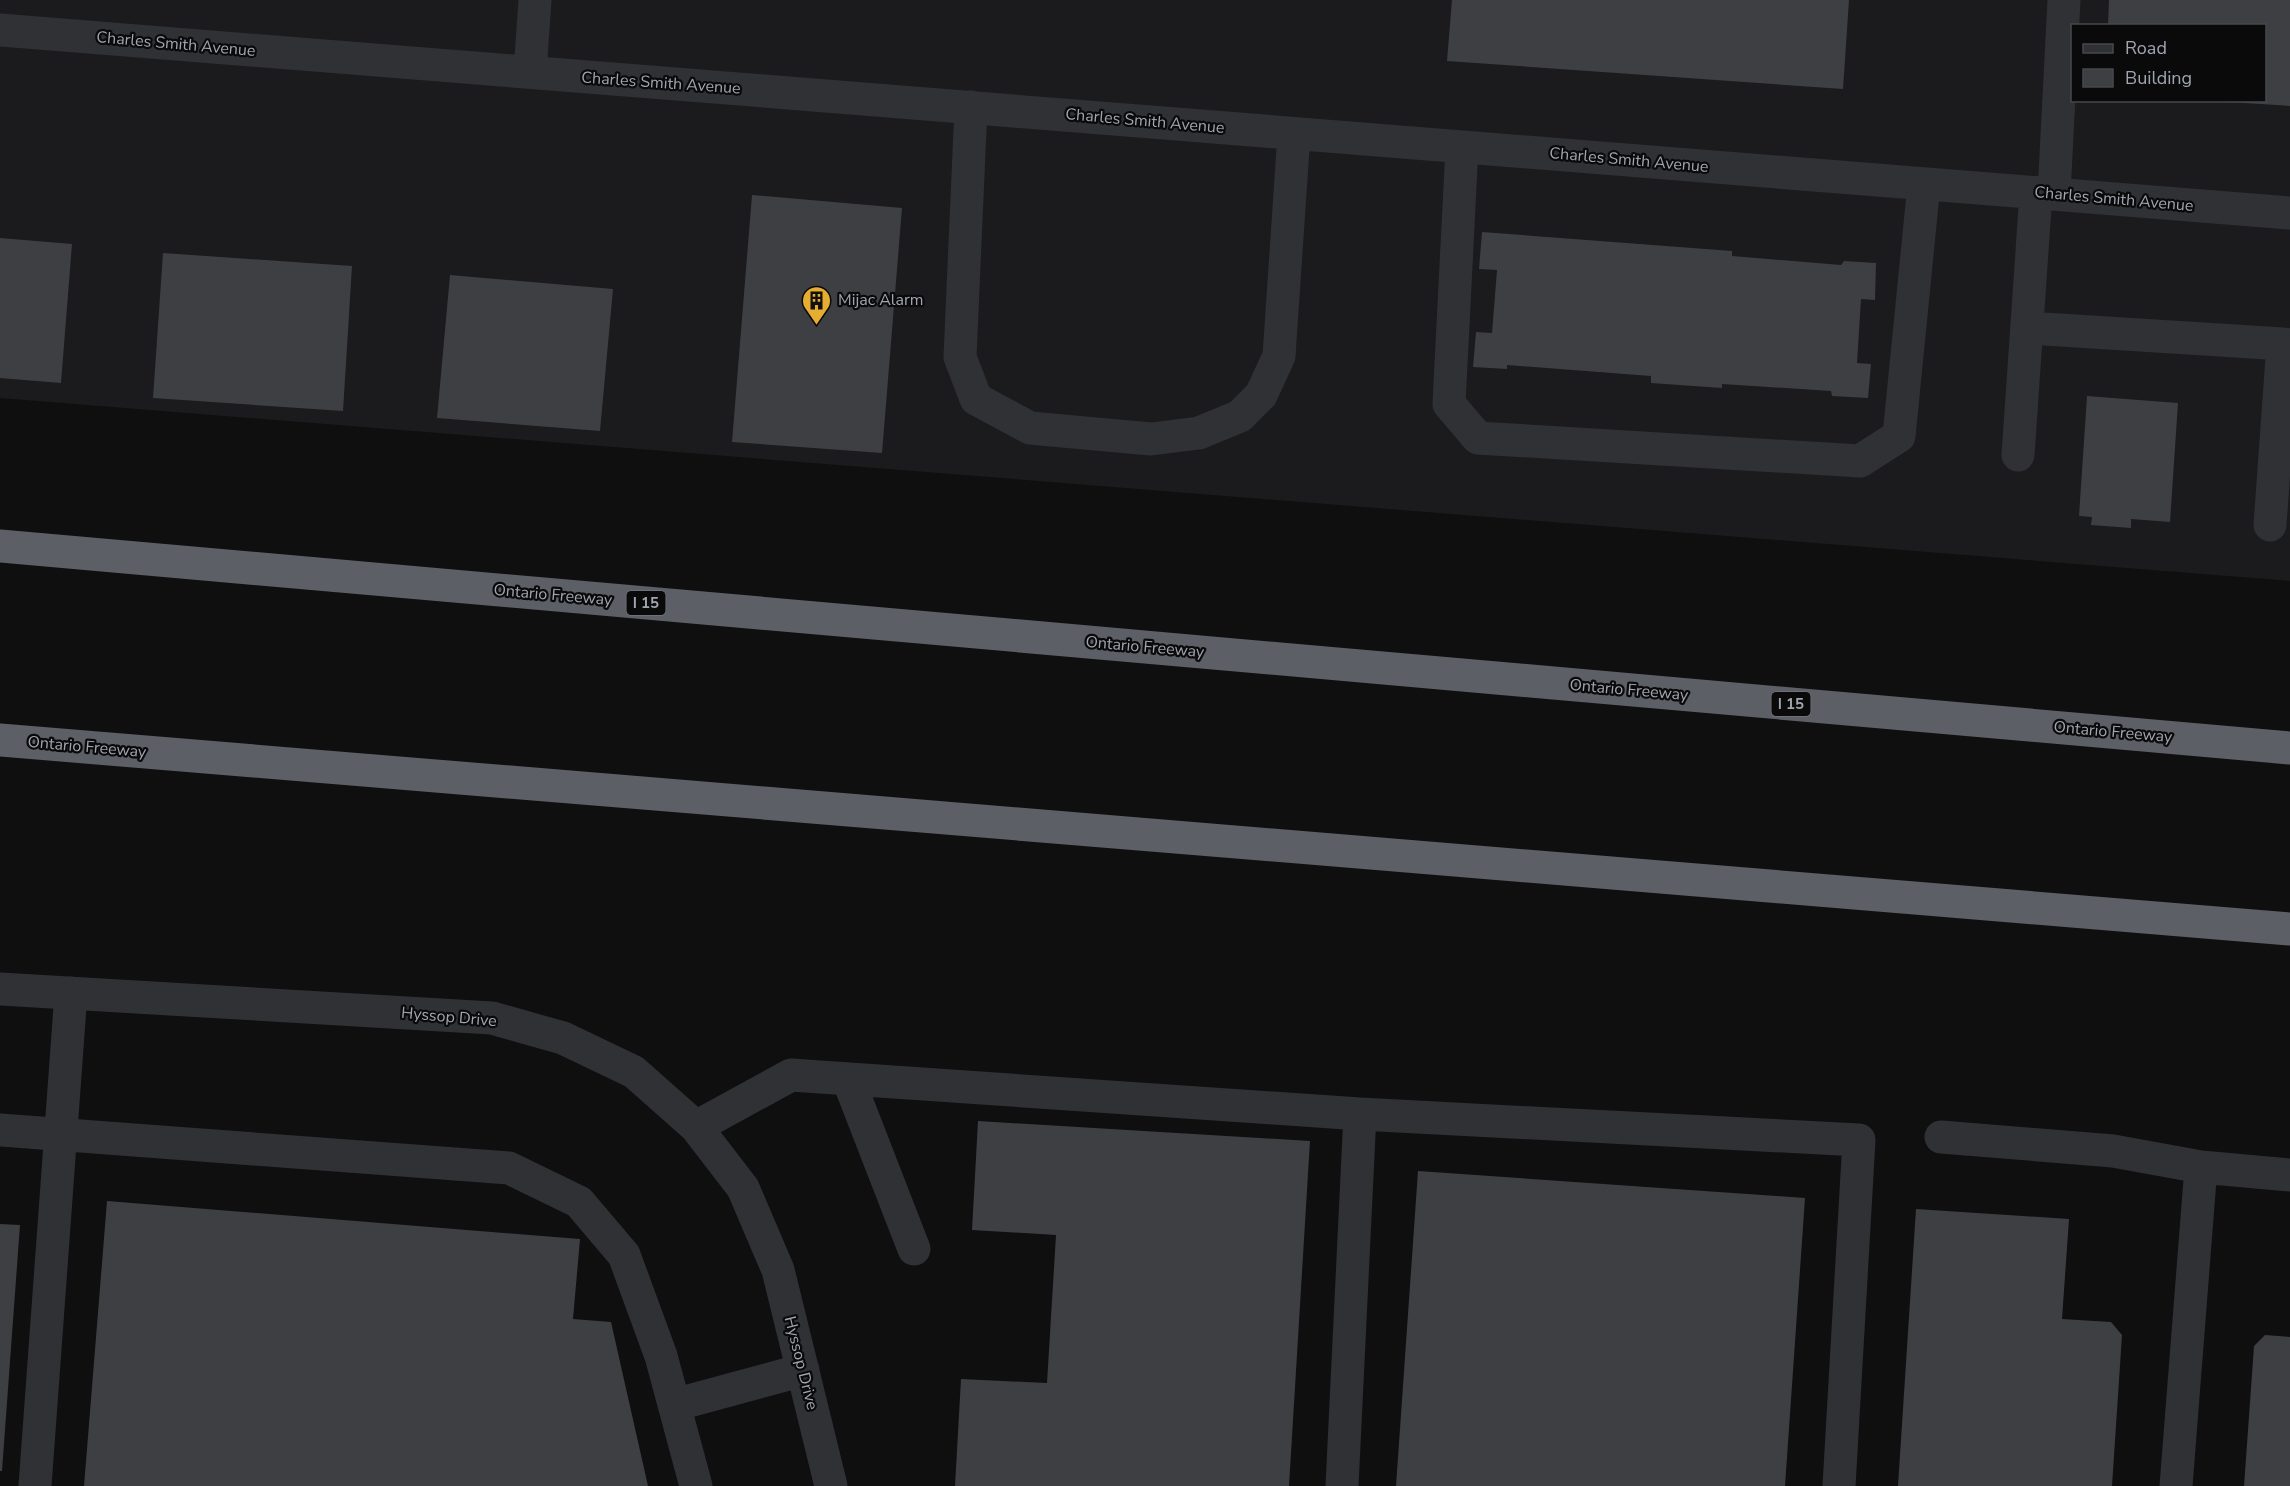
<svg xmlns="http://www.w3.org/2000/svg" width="2290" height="1486" font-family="'Nunito Sans',sans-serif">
<rect width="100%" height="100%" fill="#0f0f10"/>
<path fill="#1b1b1d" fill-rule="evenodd" d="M0,0H2290V581L0,398ZM2072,26H2264V100H2072Z"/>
<path fill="#3e3f43" d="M1452,0H1849L1843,89L1447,61Z
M2109,0H2290V106L2229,102V100H2264V26H2108Z
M752,195L902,208L882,453L732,442Z
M1482,232L1732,251V256L1841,265L1844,261L1876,263L1875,300L1861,299L1857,363L1871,364L1868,398L1832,396L1831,391L1722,384V388L1651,383V376L1507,365V369L1473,367L1476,332L1492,333L1497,270L1479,269Z
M0,238L72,244L61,383L0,378Z
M163,253L352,266L343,411L153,398Z
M450,275L613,289L600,431L437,418Z
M2087,396L2178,403L2170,522L2131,519V528L2091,525L2092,517L2079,516Z
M978,1121L1310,1141L1289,1486H955L961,1379L1047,1383L1056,1235L972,1230Z
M1418,1171L1805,1198L1785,1486H1396Z
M107,1201L580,1239L573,1319L611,1322L648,1486H84Z
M1916,1209L2069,1219L2062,1319L2111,1322L2122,1335L2112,1486H1898Z
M0,1224L20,1225L2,1471H0Z
M2265,1335L2290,1337V1486H2244L2254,1346Z"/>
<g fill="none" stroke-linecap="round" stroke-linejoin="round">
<path stroke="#303135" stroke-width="33" d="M0,30L2290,213
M530,72L535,0
M971,107L960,357L976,399L1030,428L1151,439L1199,433L1240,416L1261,395L1279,356L1294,134
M1462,147L1449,404L1478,438L1860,461L1899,436L1924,184
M2054,194L2064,0
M2028,328L2283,344
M2018,455L2036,193
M2270,525L2283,344L2290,345
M0,989L492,1018L563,1038L634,1072L696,1127L743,1188L778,1270L831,1486
M848,1079L914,1249
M1360,1114L1859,1140L1839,1486
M696,1127L791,1075L1360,1114L1342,1486
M0,1130L509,1168L579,1202L624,1255L661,1356L696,1486
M1941,1137L2113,1151L2201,1167
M674,1405L803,1370
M35,1486L71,993
M2176,1486L2201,1167L2290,1175"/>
<path stroke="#5d5f66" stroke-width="33" d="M0,546L2290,748
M0,740L2290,929"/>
</g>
<defs>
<symbol id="building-pin" viewBox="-11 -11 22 30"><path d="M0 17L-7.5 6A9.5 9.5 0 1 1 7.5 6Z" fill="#e7ad31" stroke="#0a0a0b"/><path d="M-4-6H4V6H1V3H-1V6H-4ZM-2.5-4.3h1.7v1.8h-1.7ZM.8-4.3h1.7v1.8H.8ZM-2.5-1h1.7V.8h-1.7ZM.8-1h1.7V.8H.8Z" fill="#111"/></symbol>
</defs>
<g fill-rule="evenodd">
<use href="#building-pin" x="800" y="284" width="33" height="45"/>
</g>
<g text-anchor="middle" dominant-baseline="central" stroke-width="4.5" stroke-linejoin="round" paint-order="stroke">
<g fill="#0a0a0b" stroke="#74767f" stroke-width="1.5">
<rect x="626.5" y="591" width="39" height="24" rx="4.5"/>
<rect x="1771.5" y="692" width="39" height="24" rx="4.5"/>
</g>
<g font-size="15" font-weight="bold" fill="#a1a5b1">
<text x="646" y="603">I 15</text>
<text x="1791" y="704">I 15</text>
</g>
<g font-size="16" fill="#a1a5b1" stroke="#0a0a0b">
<text transform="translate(176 44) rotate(5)">Charles Smith Avenue</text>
<text transform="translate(661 83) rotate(4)">Charles Smith Avenue</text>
<text transform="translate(1145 121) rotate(5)">Charles Smith Avenue</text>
<text transform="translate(1629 160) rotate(5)">Charles Smith Avenue</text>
<text transform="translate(2114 199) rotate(5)">Charles Smith Avenue</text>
<text transform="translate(553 595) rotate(5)">Ontario Freeway</text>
<text transform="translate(1145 647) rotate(5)">Ontario Freeway</text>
<text transform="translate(1629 690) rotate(5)">Ontario Freeway</text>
<text transform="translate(2113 732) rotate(5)">Ontario Freeway</text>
<text transform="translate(87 747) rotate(5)">Ontario Freeway</text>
<text transform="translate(449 1017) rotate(5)">Hyssop Drive</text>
<text transform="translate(801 1363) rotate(76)">Hyssop Drive</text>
</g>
<g font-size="16" fill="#a1a5b1" stroke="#0a0a0b" text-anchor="start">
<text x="838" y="300">Mijac Alarm</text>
</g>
</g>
<rect x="2071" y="24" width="195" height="78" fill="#0a0a0b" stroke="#46484d" stroke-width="1.5"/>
<rect x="2083" y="44" width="30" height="9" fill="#303135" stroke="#46484d" stroke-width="1.5"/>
<text x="2125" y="54" font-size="18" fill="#a1a5b1">Road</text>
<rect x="2083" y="69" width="30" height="18" fill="#3e3f43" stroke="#46484d" stroke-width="1.5"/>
<text x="2125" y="84" font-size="18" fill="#a1a5b1">Building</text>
</svg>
